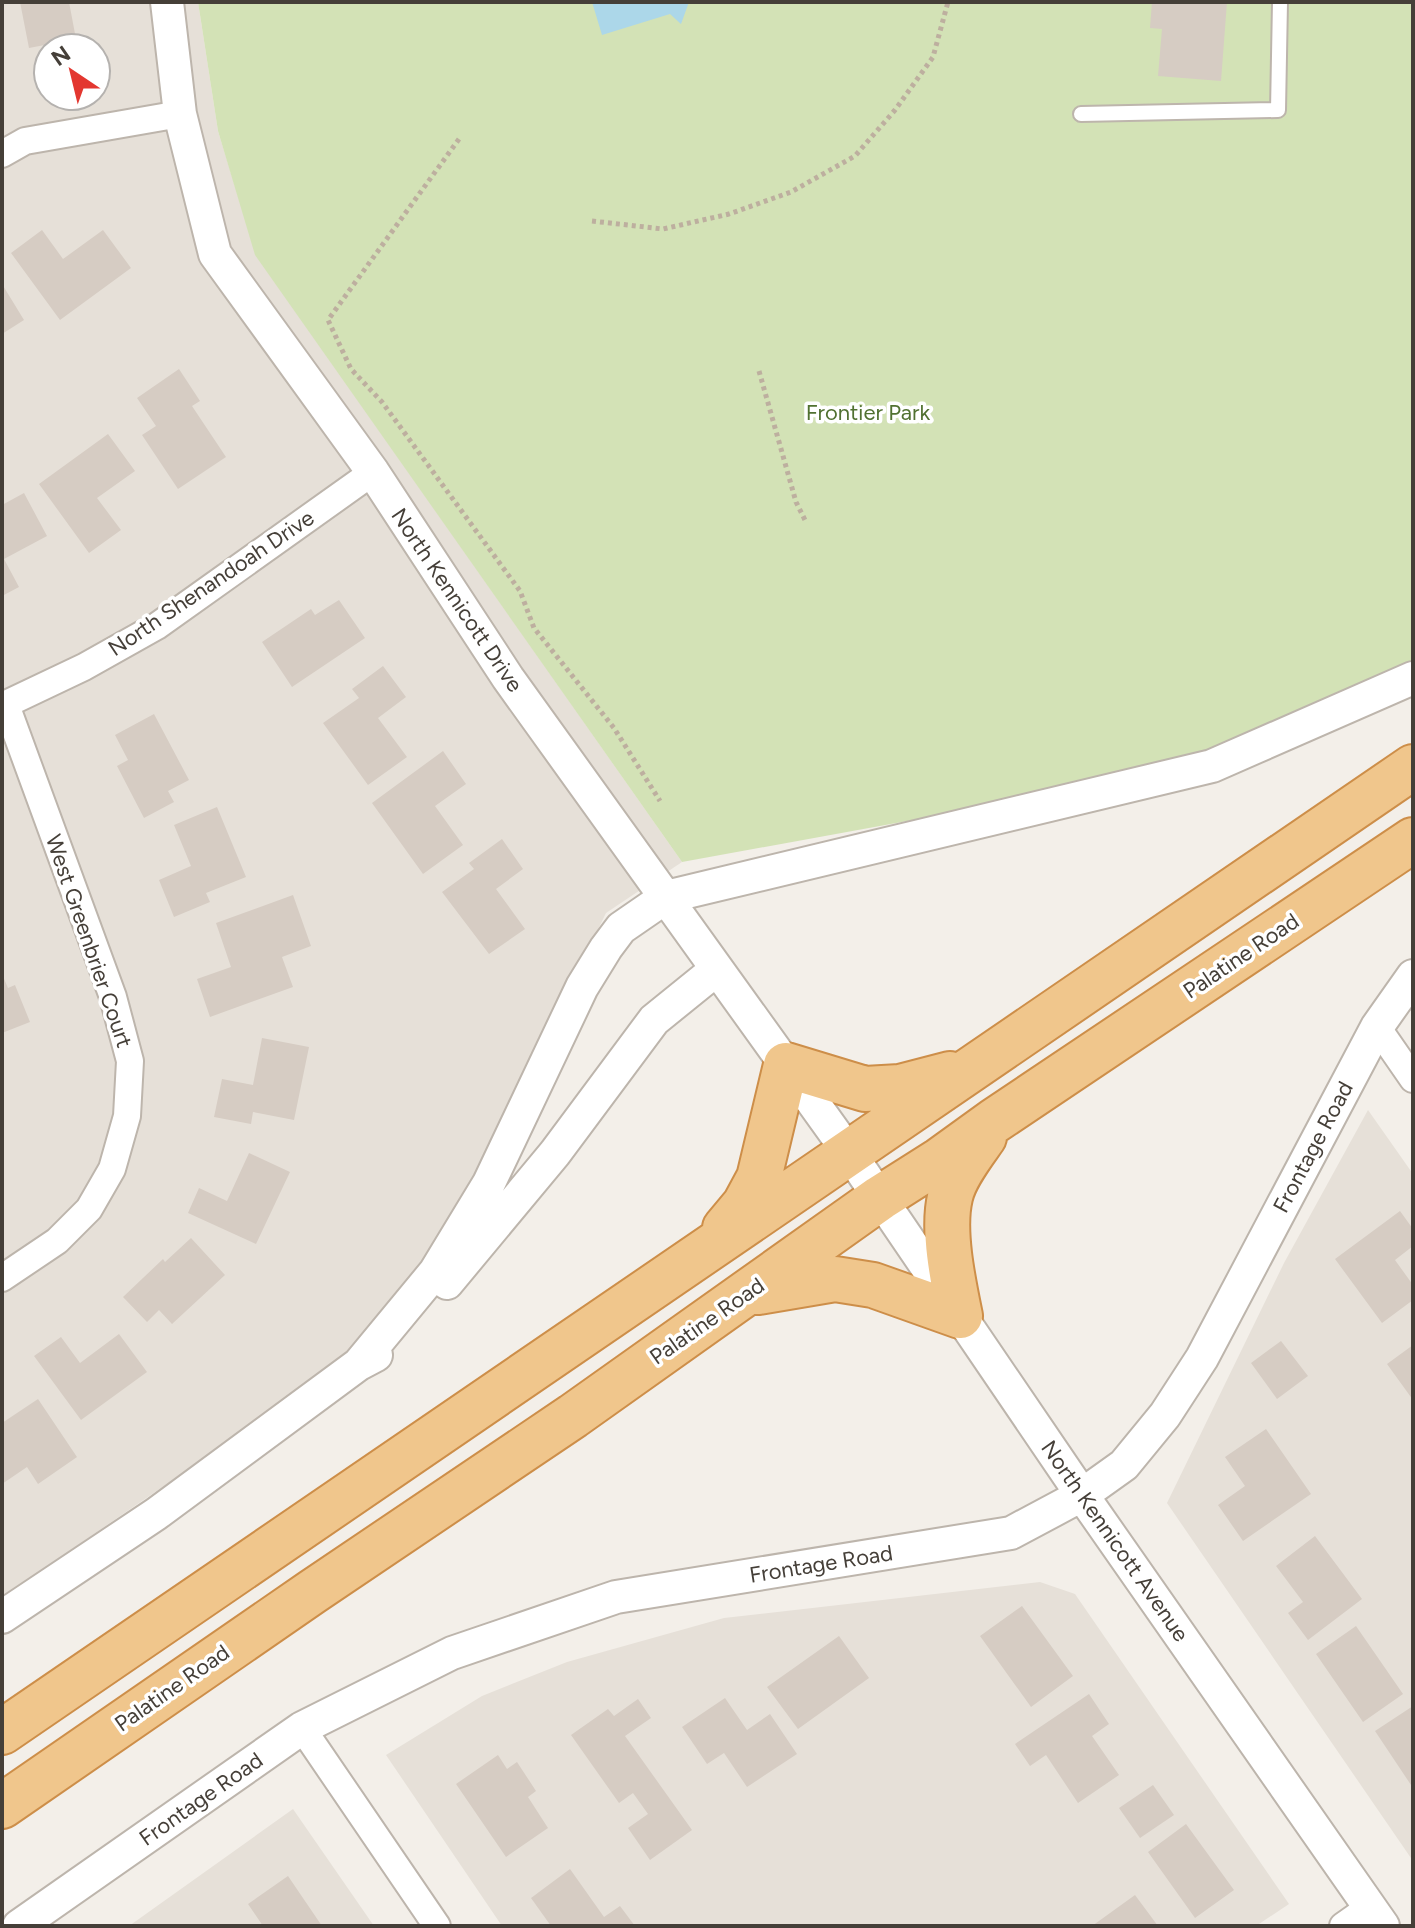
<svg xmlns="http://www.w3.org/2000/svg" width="1415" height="1928" font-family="Figtree,sans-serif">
<rect width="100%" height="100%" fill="#f3efe9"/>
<path fill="#e6e0d8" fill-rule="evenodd" d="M2,2H198L218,131L256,255L682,862L606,913L451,1228L360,1344L174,1479L2,1597ZM48,48H96V96H48Z
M1368,1110L1413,1174V1861L1167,1503L1284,1263Z
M1040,1582L1075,1594L1289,1904L1256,1926H502L386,1755L482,1696L567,1662L724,1618Z
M293,1809L374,1926H129Z"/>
<path fill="#d3e2b6" d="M198,2H1413V660L1217,748L951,813L682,862L255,255L218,131Z"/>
<path fill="#acd7e9" d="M592,2H689L681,24L670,14L602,35Z"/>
<path fill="#d6ccc3" d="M20,2H69L76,39L29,48Z
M1152,2H1227L1221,81L1158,76L1162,29L1150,28Z
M42,230L63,259L103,230L131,268L60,320L11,253Z
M2,284L24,320L2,334Z
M179,369L200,401L192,406L226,457L178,489L142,435L156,426L137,398Z
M108,434L135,471L97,498L121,530L89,553L39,484Z
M24,493L47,536L4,559L19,587L2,596V505Z
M339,600L365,638L292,687L262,642L311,609L315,615Z
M383,666L406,697L378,718L407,757L368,785L323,723L359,698L352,689Z
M154,714L189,780L168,791L174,802L144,818L117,766L128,760L115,735Z
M443,751L466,784L435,806L463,845L423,874L372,803Z
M217,807L246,877L206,893L210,902L174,917L159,880L191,866L174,825Z
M502,839L523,869L496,889L525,929L489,954L442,892L474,869L469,863Z
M293,895L311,946L282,957L293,987L210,1017L197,979L231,967L216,923Z
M2,974L8,988L15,985L30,1022L2,1033Z
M262,1038L309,1047L294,1120L253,1112L251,1124L214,1117L222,1079L253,1085Z
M249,1153L290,1172L256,1244L188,1213L199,1188L227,1201Z
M1400,1211L1413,1229V1246L1395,1260L1413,1285V1300L1382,1323L1335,1259Z
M191,1238L225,1275L172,1324L159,1310L147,1322L123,1297L163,1259L165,1262Z
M119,1334L147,1372L81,1420L34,1356L61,1337L80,1363Z
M1281,1341L1308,1376L1277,1399L1251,1363Z
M1413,1345V1400L1387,1364Z
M38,1399L77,1457L38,1484L27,1467L2,1484V1423Z
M1266,1429L1311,1494L1243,1541L1218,1505L1245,1486L1225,1457Z
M1315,1536L1362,1599L1308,1640L1288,1613L1303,1602L1276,1566Z
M1022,1606L1073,1676L1031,1707L980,1636Z
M1356,1626L1403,1694L1363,1722L1316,1654Z
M839,1636L869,1678L798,1729L767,1687Z
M1089,1694L1109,1724L1092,1736L1119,1775L1078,1803L1046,1755L1030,1766L1015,1744Z
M725,1698L747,1730L770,1714L797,1754L747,1787L724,1753L707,1764L682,1727Z
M638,1699L651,1718L625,1736L692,1830L650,1860L628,1828L648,1814L633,1793L619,1803L571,1735L608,1709L614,1716Z
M1413,1706V1788L1375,1731Z
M498,1755L507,1769L517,1762L536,1791L528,1797L548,1828L506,1857L456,1784Z
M1153,1785L1174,1815L1140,1838L1119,1808Z
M1186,1824L1234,1890L1195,1918L1148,1852Z
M570,1869L604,1917L620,1906L635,1926H551L531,1898Z
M288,1876L322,1926H263L248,1904Z
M1135,1895L1158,1926H1092Z"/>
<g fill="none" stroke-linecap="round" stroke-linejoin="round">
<defs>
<path id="service" d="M1081,114L1278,110L1280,2"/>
<path id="minor" d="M2,154L25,141L180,114
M2,706L84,667L157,626L373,472
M1377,1027L1413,1079
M2,1278L57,1241L89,1209L112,1169L127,1116L130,1061L113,997L6,705
M302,1728L437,1926
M1343,1926L1370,1907"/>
<path id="tertiary" d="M167,2L180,114L215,254L373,472L508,678L850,1154L1082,1495L1383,1926
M447,1283L555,1153L654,1020L717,969
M359,1364L435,1272L489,1183L582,987L606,948L621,928L666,897L1212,766L1413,678
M2,1617L156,1514L359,1364L376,1355
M19,1926L302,1728L452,1653L616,1597L1011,1533L1082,1495L1124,1465L1165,1415L1202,1358L1377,1027L1413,976"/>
<path id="trunk" d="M725,1228L745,1204L759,1178L786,1065L865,1089L900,1087L950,1074
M758,1292L835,1279L873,1285L960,1316
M960,1316C953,1282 942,1231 950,1197C954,1177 972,1154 984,1137
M2,1732L1413,767
M2,1806L312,1592L573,1416L880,1198L940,1160L994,1121L1413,840"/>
</defs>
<use href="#service" stroke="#bdb5ac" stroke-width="18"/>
<use href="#minor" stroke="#bdb5ac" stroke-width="30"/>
<use href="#tertiary" stroke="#bdb5ac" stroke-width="36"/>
<use href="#trunk" stroke="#cd8e49" stroke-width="48"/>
<path stroke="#bdaf9f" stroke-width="5" stroke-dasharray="4 4" stroke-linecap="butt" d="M459,139L328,320L351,369L382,402L520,591L534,628L614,728L660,801
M592,221L663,229L729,214L791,192L855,156L895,110L933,57L948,2
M759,371L796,502L805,520"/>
<use href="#service" stroke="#fff" stroke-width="14"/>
<use href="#minor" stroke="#fff" stroke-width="26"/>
<use href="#tertiary" stroke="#fff" stroke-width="32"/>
<use href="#trunk" stroke="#f0c68c" stroke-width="44"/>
</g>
<g text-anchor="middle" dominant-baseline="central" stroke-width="7" stroke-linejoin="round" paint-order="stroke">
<g font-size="22" fill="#517131" stroke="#fff">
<text x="868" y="412">Frontier Park</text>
</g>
<g font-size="22" fill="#453f38" stroke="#fff">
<text transform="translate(211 583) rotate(-34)">North Shenandoah Drive</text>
<text transform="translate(457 600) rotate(56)">North Kennicott Drive</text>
<text transform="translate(89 941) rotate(71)">West Greenbrier Court</text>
<text transform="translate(1241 956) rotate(-34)">Palatine Road</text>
<text transform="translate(1313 1147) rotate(-62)">Frontage Road</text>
<text transform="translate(707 1321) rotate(-35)">Palatine Road</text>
<text transform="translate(1115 1541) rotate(55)">North Kennicott Avenue</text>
<text transform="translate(821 1564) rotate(-9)">Frontage Road</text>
<text transform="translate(172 1688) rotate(-35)">Palatine Road</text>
<text transform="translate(201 1799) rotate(-35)">Frontage Road</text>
</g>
</g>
<rect width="1415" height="1928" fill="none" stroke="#453f38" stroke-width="8"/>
<g transform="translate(72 72) rotate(325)"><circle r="38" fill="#ffffff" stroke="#b5b2af" stroke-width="2"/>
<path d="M0-6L14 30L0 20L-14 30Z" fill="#e33730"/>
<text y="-12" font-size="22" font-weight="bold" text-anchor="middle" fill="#453f38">N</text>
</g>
</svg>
